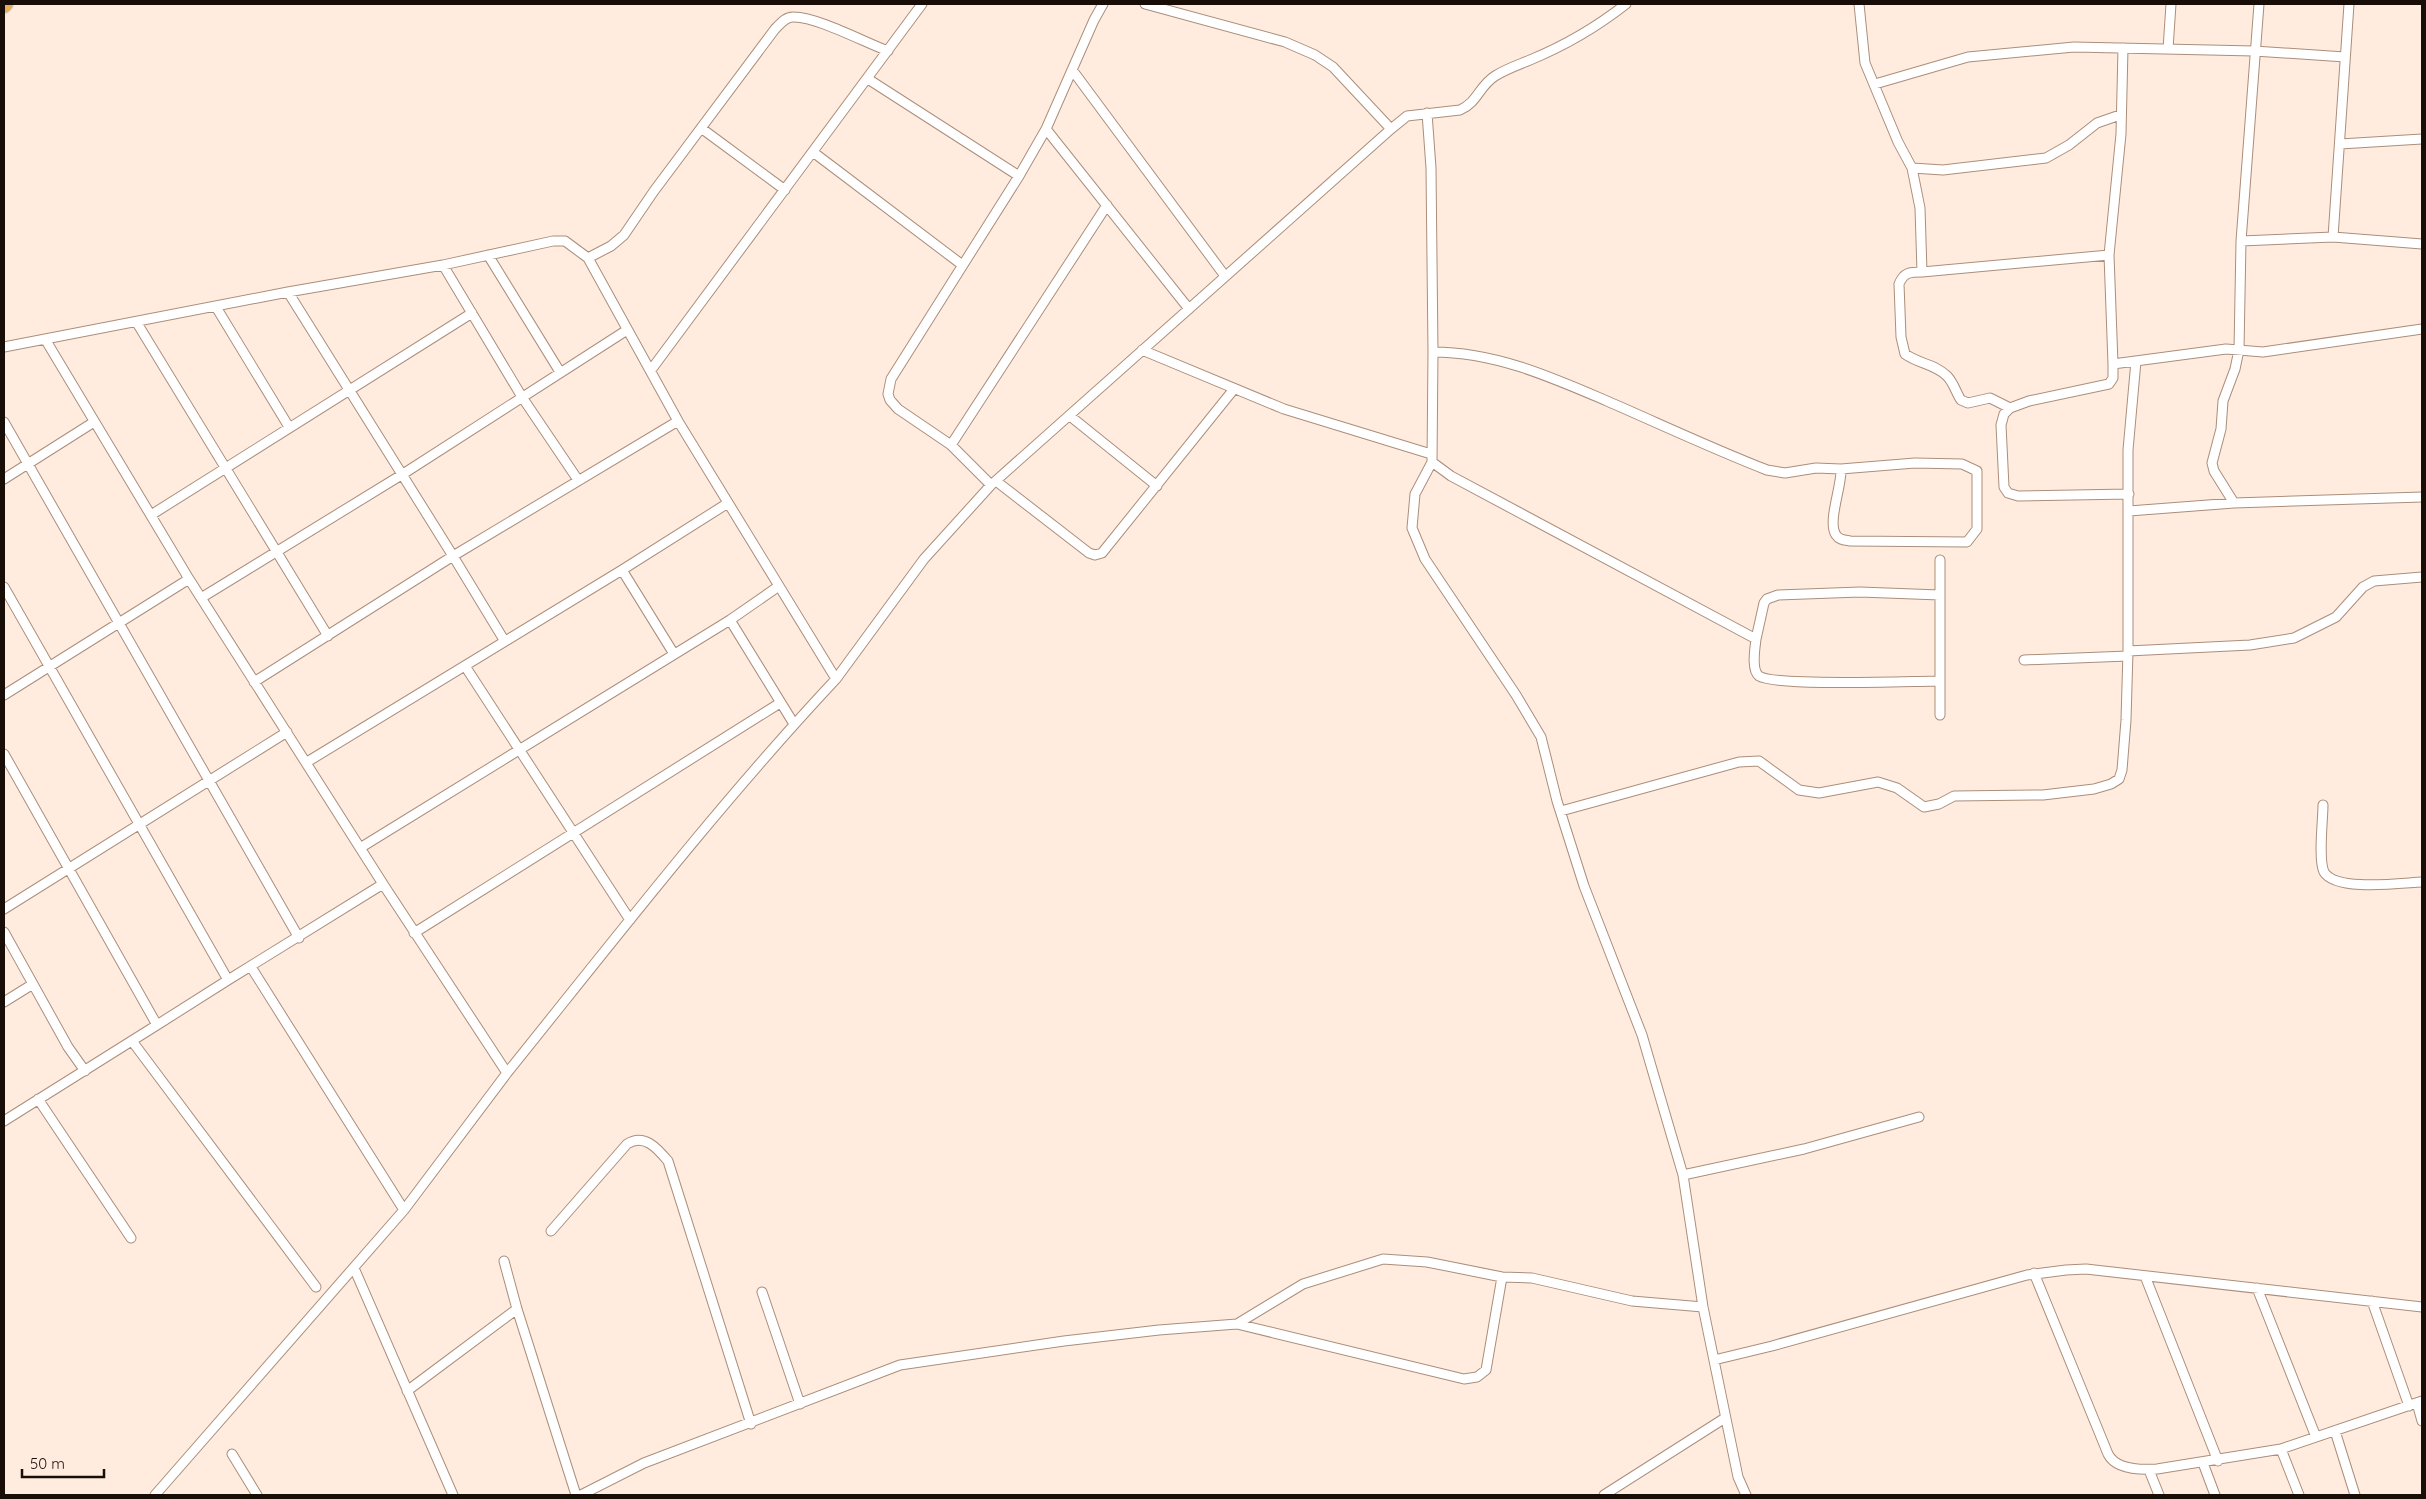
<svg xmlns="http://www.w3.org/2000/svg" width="2426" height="1499" font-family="Quicksand,sans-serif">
<rect width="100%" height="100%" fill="#ffecdf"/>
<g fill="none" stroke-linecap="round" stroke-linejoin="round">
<defs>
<path id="minor" d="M1145,4L1285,42L1315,55L1333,67L1391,129
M1859,4L1865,63L1898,142L1912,168L1943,170L2046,158L2069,145L2097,123L2120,115
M2123,48L2121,134L2109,255L2113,364L2226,349L2263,352L2422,329
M2168,49L2171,4
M1073,71L1225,276
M868,79L1019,176
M1875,84L1968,57L2074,47L2254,51L2345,57
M1427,113L1431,168L1433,352L1432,462L1451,476L1756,639C1755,648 1751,670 1759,676C1776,687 1912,681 1940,681
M701,128L785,190
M1046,129L1189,309
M2340,144L2422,139
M813,152L961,264
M1912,168L1920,208L1922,272L2109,255
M2333,237L2349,4
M2241,241L2259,4
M488,255L560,372
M588,258L611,246L624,235L654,191L775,29C780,24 786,16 794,17C817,17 864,42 888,51
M443,265L522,397L578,480
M1922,272C1910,272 1904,272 1899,284L1901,337L1905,354C1919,364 1935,364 1947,376C1954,383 1956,393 1961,400L1968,403L1990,398L2010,408
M288,292L453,556L678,421
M216,307L289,427
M137,323L328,636
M45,339L189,579
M4,347L288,292L443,265L553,241H565L588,258L678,421L836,679C719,804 614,940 507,1073L383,884
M1142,350L1284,409L1431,454
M1433,352C1495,352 1551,377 1607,401C1660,424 1713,449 1767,470L1785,473L1816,468L1841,469L1915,463L1962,464L1977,471V529L1967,542L1850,541C1845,540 1839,540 1836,535C1827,522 1842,486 1841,469
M2113,364V378L2109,384L2029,401L2010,408L2004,414L2001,425L2004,487L2008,493L2018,496L2129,494
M651,370L922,4
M1070,416L1157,486
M4,422L299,938
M951,445L1107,205
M1432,462L1415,494L1412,528L1425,559L1516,695L1541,737L1557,801L1584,886L1642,1035L1683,1175L1703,1307L1738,1477L1746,1495
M4,479L94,422
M996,481L1089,553L1095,555L1102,553L1234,389
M991,485L951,445L898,409L890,400L888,394L891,379L1019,176L1046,129L1094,20L1103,4
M2234,503L2214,471L2212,463L2221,429L2223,401L2235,369L2239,350L2241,241L2333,237L2422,244
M2129,511L2234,503L2422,497
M151,515L472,313
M622,570L674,654
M4,587L228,980L157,1025
M201,598L403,474L627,330
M730,620L794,724
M1756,639L1764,603L1767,599L1778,595L1860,592L1940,595
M2128,651L2250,645L2294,638L2336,617L2363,587L2374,581L2422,577
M2024,660L2128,656
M465,666L630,920
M836,679L924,559L991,485L1391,129L1407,116L1460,110C1478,102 1479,86 1495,76C1506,69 1518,65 1530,60C1564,46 1598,26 1626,4
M254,682L453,556L504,640
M4,695L189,579L383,884L228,980
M1940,715V560
M4,754L157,1025L4,1121
M307,762L622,570L728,503
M2323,805C2323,820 2318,859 2324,872C2336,892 2401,883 2422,882
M1561,811L1739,762L1759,761L1799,790L1819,793L1878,782L1897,788L1924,807L1939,804L1954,796L2043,795L2094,789L2111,784L2119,779L2122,770L2126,720L2128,651V450L2136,361
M360,848L730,620L779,586
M4,909L287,732
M4,932L68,1047L85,1071
M414,933L780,703
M251,967L404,1210
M4,1002L33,984
M132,1041L316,1287
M38,1099L131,1238
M1683,1175L1804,1149L1919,1117
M551,1231L627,1144C644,1133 657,1148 668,1161L751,1424
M504,1261L517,1309L576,1495
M354,1268L453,1495
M2034,1273L2108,1454C2116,1470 2142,1470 2157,1469L2281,1449L2422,1401
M2145,1276L2218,1461
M2257,1288L2316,1437
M762,1292L800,1404
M2372,1301L2409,1406
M1237,1324L1464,1379L1477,1377L1486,1370L1502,1277
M1714,1360L1772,1346L2027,1275L2066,1270L2086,1269L2422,1307
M407,1391L517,1309
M2417,1403L2422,1421
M2335,1431L2355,1495
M2281,1449L2299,1495
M232,1454L257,1495
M2203,1463L2215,1495
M2149,1470L2159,1495
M155,1495L404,1210L507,1073
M581,1495L644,1463L900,1365L1064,1341L1159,1330L1237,1324L1303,1284L1383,1259L1427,1262L1502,1277L1532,1278L1632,1301L1703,1307
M1604,1495L1725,1418"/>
<path id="trunk" d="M4,6L6,4"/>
</defs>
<use href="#minor" stroke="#ab8e7b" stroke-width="11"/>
<use href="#trunk" stroke="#d5d4d2" stroke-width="16"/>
<use href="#minor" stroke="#fff" stroke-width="9"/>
<use href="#trunk" stroke="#e6ac62" stroke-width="14"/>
</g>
<rect width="2426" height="1499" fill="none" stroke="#180e07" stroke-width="10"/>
<path d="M22 1469v8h82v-8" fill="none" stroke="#180e07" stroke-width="2.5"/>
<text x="30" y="1469" font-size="15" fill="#180e07" stroke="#ffecdf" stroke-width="4" paint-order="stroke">50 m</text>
</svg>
